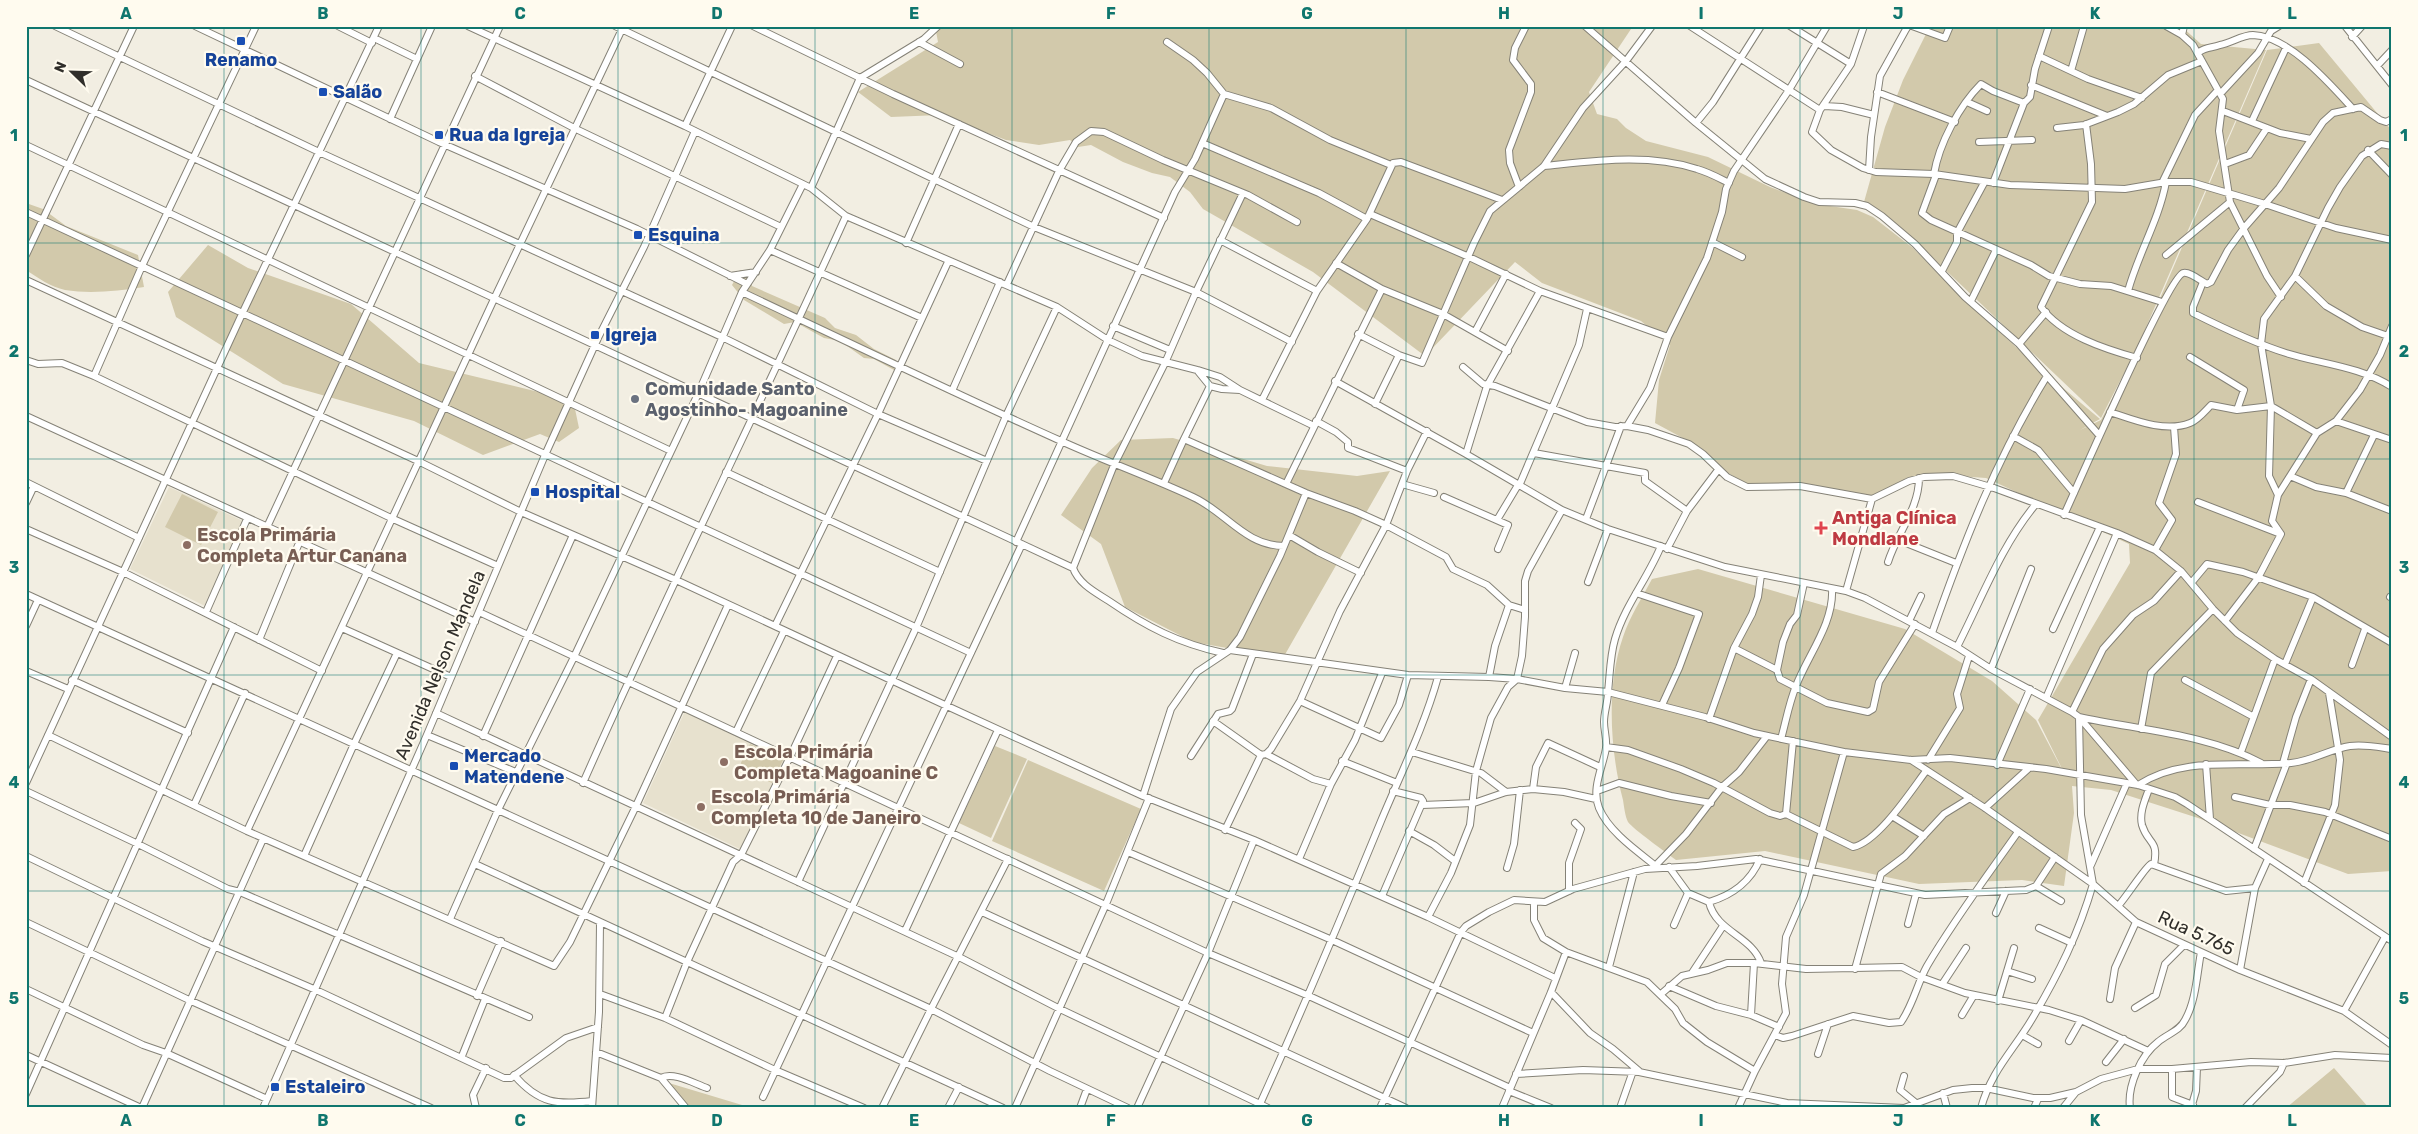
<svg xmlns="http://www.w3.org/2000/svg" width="2418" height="1134" font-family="Rubik,sans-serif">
<rect width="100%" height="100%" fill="#f2eee2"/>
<path fill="#e7e1ce" d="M169,487L243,521L207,607L130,569Z
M685,711L787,760L742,850L643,803Z"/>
<path fill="#d2c9ab" d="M935,26H1633L1589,92L1597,114L1617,119L1626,128L1646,141L1708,157L1770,187L1802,199L1830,206L1857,210L1873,217L1913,248L1950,286L2030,360L2100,419L2080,430L2101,420L2139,347L2267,50L2319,43L2392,131V871L2348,874L2198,818L2111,790L2072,786L2074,813L2064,886L2022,880L1919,884L1765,851L1676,860C1667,853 1633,829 1628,822C1625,816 1624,806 1623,800C1610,751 1606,686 1623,637C1630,616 1642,598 1652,579L1698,569L1905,629L1992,681L2036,720L2066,777L2038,720L2130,563L2129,544L1986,478L1929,474L1906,478L1899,485L1871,497L1840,491L1749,485L1728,473L1701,448L1655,423L1659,380L1670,345L1641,321L1542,283L1515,262L1425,356L1313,272L1203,209L1190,192L1170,177L1152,173L1123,162L1091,145L1078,147L1070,140L1039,145L1006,140L940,115L891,117L858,92L938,42Z
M1930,26H2181L2201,44L2266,50L2138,346L2101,418L1916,242L1864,202L1885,127L1903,80Z
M26,203L43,209L66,226L138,255L144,287C118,291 90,294 65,290C51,287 38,278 26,270Z
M208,245L248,268L351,304L419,363L543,393L575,409L579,428L559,442L540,434L483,455L414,421L283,384L176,317L168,292Z
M740,270L752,272V286L825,318L835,328L856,335L874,349L896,360L898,369L894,370L874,359L864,358L840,341L824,338L795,322L784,324L744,300L732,285Z
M1173,438L1267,466L1357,476L1390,471L1283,658L1193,642L1125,607L1101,544L1061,515L1092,468L1121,440Z
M182,494L218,512L201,545L165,527Z
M750,744L783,760L772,783L739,767Z
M995,746L1027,759L991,838L959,823Z
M1028,760L1141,809L1104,891L992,841Z
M2334,1068L2369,1108H2286Z
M669,1083L752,1108H689Z"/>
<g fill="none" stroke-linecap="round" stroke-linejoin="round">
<defs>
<path id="minor" d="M55,26L319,152L722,337L878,414L987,461
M195,26L439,142L637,229L747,284
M338,26L372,43
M468,26L685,126L811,188L846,216L1057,307L1108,340L1142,356L1197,370L1210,386L1222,389L1240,390L1314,426
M753,26L893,94L1164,218
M1585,26L1696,123L1765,179L1804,197L1819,202L1855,203L1867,206L1882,216L1915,244L1965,297L2019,344L2099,435
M1690,26L1820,110
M1790,26L1851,64
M1864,26L1851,64L1820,110L1812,132L1831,150L1863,168L1876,172L1934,174L2010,185L2125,189L2166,182H2191L2265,204L2336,228L2392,240
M2166,26L2182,35L2193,45L2223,99L2219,131L2230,202L2267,276L2281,297
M2345,26L2392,85
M2182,35L2184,26
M2352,37L2362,26
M374,38L417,59
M919,42L960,64
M1167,42L1193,60L1207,73L1224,94L1271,108L1330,140L1391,165
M2199,52C2206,47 2212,48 2220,45C2231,43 2242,35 2253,35C2289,36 2330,84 2353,109
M2039,56L2088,79L2142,98
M2377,66L2392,50
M2071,71L2084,26
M475,76L576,129L781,227
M26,80L1073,568L1114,465L1165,363L1196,292L1034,227L615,26
M2031,85L2107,116
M1877,92L1955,122
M2221,93L2258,53L2271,31L2279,26
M1967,102L1987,111
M1824,106L1842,107L1874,115
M2223,111L2280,133L2311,139
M390,119L432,26
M2252,121L2286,48
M1696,123L1713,102L1761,26
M2086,124L2091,164L2092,202L2041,307C2061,335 2105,349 2137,358
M685,126L732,26
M2057,128L2084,125L2118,112L2134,104L2168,75L2202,61
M1979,142L2032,140
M1202,143L1319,193L1367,219
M26,145L671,451
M2368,150L2392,175
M2225,164L2249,155L2267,128
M1544,166C1594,161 1648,153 1697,169C1708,172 1719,178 1729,183
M1869,170L1871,137L1880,76L1905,31L1908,26H1912L1945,38L1950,26
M1934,174C1939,144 1959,106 1981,84L1993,91L2024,103
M1936,175L1922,213L1931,220L2031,265L2049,276L2080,284L2111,286L2162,302
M1993,183L2024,103L2030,97L2035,69L2049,26
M2162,183L2195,115L2218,90
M1519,187L1510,163L1509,150L1531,92V84L1513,60L1515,48L1526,26
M811,188L860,78L924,39L938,26
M1243,193L1196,292L1292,342
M26,212L971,653
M1220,240L1317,291
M1712,242L1742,257
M906,243L959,124
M770,250L922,318
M26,255L134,26
M2166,255L2230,202
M1336,263L1382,289L1443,314L1508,351
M1942,271L1957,242V233L1984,183
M730,276L756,272
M2295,276L2326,306L2362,327L2388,336
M26,280L418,461L521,512L676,580L947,706L1143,796L1254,840L1428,917L1555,978
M2203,282L2193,307V313C2223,328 2254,343 2286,353C2321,364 2359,366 2392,387
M1007,284L1059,171L1076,142L1091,131L1104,132L1163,160L1248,195L1297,222
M1540,291L1668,337
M2128,291C2138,254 2159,220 2166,182
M742,292C848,342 954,393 1061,441C1105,461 1150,477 1193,497C1226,512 1245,546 1284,546
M1971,301L1996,250
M1113,326L1170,350
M1475,332L1506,274
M1358,334L1399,355L1422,363L1474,243L1490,211L1544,166L1583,108L1626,61L1652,26
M2019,344L2046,312
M2190,357L2244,390L2237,410
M26,360L38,364L62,363L94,376L391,518L498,566
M1463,367L1483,384L1495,386L1587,422L1615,427L1627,426L1648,430L1689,444L1703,454L1727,477L1747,487L1800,486L1872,499L1909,481L1924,477L1953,476L1994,488L2117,533L2155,550L2181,571L2213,609L2237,633L2275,659L2311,679L2392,737
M1198,370L1220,377L1240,390
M94,376L142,266L256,26
M1335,381L1466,454L1487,386L1540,291L1469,257L1370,214
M1210,386L1184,439L1306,493L1355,511L1386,525L1446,557L1453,569L1487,585L1509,605L1525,610
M952,391L1000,282
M1262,400L1317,291L1367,219L1393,163L1401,162L1502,200
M1375,404L1399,355
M2110,412C2134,420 2165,433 2190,423C2198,420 2205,411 2211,405L2237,410L2271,406L2317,433
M26,416L475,622
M1316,421L1336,432L1348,442V448L1407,471
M2336,421L2392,440
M1627,426L1650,388L1668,337L1707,258L1722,212L1726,189L1734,171L1789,90L1827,26
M2013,436L2038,450L2074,493
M1534,453L1645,473V481L1687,511
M1466,454L1562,510L1608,529L1725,567L1846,591L1865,598L1957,647L1991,669L2072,712L2079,717L2136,784
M726,472L940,572
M2290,476L2316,487L2346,493L2392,511
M26,482L139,538
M1164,483L1184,439
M1286,484L1382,289
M1402,484L1434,493
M1519,486L1579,345L1587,309
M2346,493L2374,435
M2278,495L2317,433L2336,421L2360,390L2380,355L2392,326
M1444,497L1508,525L1498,549
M2198,502L2278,533
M26,503L34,486
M2064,515C2078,485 2167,279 2183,273C2189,271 2201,281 2207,284L2211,282L2228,250L2244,228L2279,188L2323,122L2333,113L2361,107L2380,120L2386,122L2392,119
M1586,519L1621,426
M1497,520L1518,485
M267,527L500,26
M26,529L123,572L322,671
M1289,535L1318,552L1361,573
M1896,539L1956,563
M1016,542L1175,192L1195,159L1224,94
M1667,549L1687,511L1718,470
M2155,550L2172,520L2159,503L2176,454L2174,427
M1888,562C1897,533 1919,509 1919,478
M1073,568C1079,584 1095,592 1109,601C1147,627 1178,643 1223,653
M1588,582L1608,529
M2192,582L2207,564L2243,572L2313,597L2392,643
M1846,591L1872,499
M1636,593L1699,614L1679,668L1662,705
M26,594L498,810L574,657L698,394L742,292L770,250L803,184
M2390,597L2392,598
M206,612L247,519
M479,612L1208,953L1309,996L1510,1088
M1909,621L1921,596
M2225,621L2258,578L2281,534L2272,521L2278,495L2269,476L2271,406L2261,344L2264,319L2295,276L2328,208L2340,187L2362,156L2381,144L2392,146
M26,626L38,600
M775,626L878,414L948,262
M342,628L451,677
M2053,629L2099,529
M1932,633C1964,542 1996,459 2047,376
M259,640L299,543
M1957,647C1982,598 2001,546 2036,504
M1734,648L1777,670L1780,679L1827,703L1868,712L1873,709L1879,682L1915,624
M1230,650L1408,675L1489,677L1517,679L1565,688L1608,692L1705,717L1754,733L1844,752L1911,760L1950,758L2046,769L2138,785L2175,797L2187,804L2392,941
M2285,664L2313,597
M2352,665L2365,629
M1991,669L2031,569
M1777,670L1783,642L1790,624L1797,615L1804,583
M26,671L68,689
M1489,677L1495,646L1509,605
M72,680L188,733
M2185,680L2252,716
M1565,688L1575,653
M2046,698L2117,533
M1300,701L1381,738L1399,705L1408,675
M2072,712L2103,649L2133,615L2154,601L2181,571
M436,713L959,957L1060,1009L1260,1104L1258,1108
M2079,717L2081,815L2093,884L2136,922L2240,970L2344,1011L2392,1045
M2079,717C2138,730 2208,734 2261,763
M1709,719L1734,648L1752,614L1758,597L1761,575
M1213,721L1261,755
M2141,729L2151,673L2213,609
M736,732L784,631
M48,735L247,831L554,966L570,942L636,806L728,605
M427,735L518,773
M483,736L573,535
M1781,739C1786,721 1789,703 1796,686C1808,655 1834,623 1832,589
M1606,747L1628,750L1681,769L1714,783L1770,813L1780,816L1786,814L1853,847C1878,842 1911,791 1926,771
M1412,752L1481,773L1506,792
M2241,752L2275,659
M1266,754L1313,779L1331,784
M1191,756L1218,714L1230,711L1232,709L1253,654
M1911,760L1985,808L2093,884C2079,933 2058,975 2032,1019C2013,1051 1991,1071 1981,1108
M1928,760L1960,708L1957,694L1969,656
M1342,761L1397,783
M2283,763L2296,717L2311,679
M2206,764L2210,819
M1997,765L2030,689
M26,783L242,314L379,26
M583,783C667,592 760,406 846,216
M2138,785C2185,755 2239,768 2291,763C2312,761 2330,749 2350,746C2364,744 2378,747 2392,749
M1533,789L1536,767L1548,743L1600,767
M2149,789C2145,800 2139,813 2142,825C2148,845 2159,839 2154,865
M26,791L138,844L228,889L240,892L529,1017
M1597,791L1619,783L1671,796L1711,803
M1143,796L1171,709L1197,672L1230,650L1240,637L1280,556L1306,493
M2235,797L2270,805H2290L2325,812L2392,839
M194,805L245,693
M1422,805L1474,803L1506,792L1533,789L1564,792L1596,799
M1985,808L2028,769
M1786,814L1793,741
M1892,816L1924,836
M1225,830L1261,755L1266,754L1271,749L1300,701L1340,611L1386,525L1407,471L1427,431
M247,831L494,299L623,27
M1409,831L1434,845L1455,861
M2254,849L2287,763
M1128,852L1332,940L1533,1033
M26,856L202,941L316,990L504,1078H511L566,1038L598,1027
M304,856L354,744L397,653
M1299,859L1331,784L1355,740L1382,673
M475,864L1003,1108
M2091,865L2127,783
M1655,866L1686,834L1722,787L1739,772L1767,736
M1657,867C1637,851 1609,832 1599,808C1591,788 1603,767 1606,748C1607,738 1604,731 1604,722C1604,712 1608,702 1608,692C1610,674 1610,656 1615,639C1625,605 1648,578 1661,546
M1669,867L1688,893L1709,902C1732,895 1750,883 1760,859
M1507,868L1514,844L1520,790
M798,882L916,628L1006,416L1057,307
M2304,883L2335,805L2340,760L2329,693
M2036,886L2061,901
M1569,891V863L1581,829L1575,823
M1382,896L1423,801L1421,798L1393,791
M1709,902C1716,932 1752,936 1761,963
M1534,903V920L1543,938L1566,952L1647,982L1675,1009L1683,1023L1707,1042L1755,1071
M2118,906C2125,899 2146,866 2151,864L2226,891L2255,888
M982,912L1406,1108
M1996,913L2006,891
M1428,917L1451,873L1470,825L1476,771L1491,718L1508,687L1517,679L1522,656L1525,617V581L1528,571L1562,510
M450,919L498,810L931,1009L1008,859
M26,922L189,1000L431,1108
M1908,924L1916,894
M1674,925L1688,893
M2039,928L2072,943
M905,931L998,730
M1609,967L1634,872
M1855,969L1881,874L1905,856L1944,814L1970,798
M2240,970L2255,888L2268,859
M2007,971L2032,979
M1692,973L1723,926
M1943,983L1966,948
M1669,986L1716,1006L1751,1015L1779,1027
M26,989L143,1045L166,1053L267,1099
M1551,992L1590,1033L1613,1049L1639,1071
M600,994L665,1018L775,1070L864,1108
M1661,994L1682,976L1708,970L1727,963H1754L1806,969L1902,967L1921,977L1965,993L2049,1010L2081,1020L2148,1051
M477,996L501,941
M2110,999L2115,968L2136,922
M1998,1001L2014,948
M2135,1008L2156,995L2165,964L2184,945
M2344,1011L2385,937
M1751,1015L1754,963
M1962,1015L1974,995
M665,1018L687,962L733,862L741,855L790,757L837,656
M1775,1035L1783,1038L1792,1036L1853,1016L1889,1023L1901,1022C1913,1005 1917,984 1927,966C1954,920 1987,876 2018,832
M2022,1035L2038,1044
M2069,1041L2081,1020
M596,1052L661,1078L686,1108
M1818,1054L1828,1024
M26,1055L141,1108
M462,1056L485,999
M2106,1062L2124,1039
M2172,1069V1097L2193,1105
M1516,1074L1583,1070L1639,1072L1787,1103L1904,1108L1953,1090L1972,1088H1986L2033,1098H2050L2076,1092L2101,1079L2138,1069H2172L2251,1062L2284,1063L2335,1055L2392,1058
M514,1075C539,1104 557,1105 592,1101
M1904,1076L1900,1090L1916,1103
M661,1078C673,1071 695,1084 707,1088
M1509,1091L1551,1108
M1943,1093L1947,1108
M26,1094L234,627
M763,1097L1022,544
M142,1108L263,839
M263,1108L426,737L545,455L598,338L644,247L695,131
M476,1108L473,1095L486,1068
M592,1108L599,1012L600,923
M882,1108L931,1009L1050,1071L1128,1108
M948,1108L959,1087
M1015,1108L1106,904L1149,798
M1080,1108L1087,1089
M1137,1108L1208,953L1254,840
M1268,1108L1260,1104C1302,1011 1342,916 1381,821C1401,773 1424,727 1438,677
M1380,1108L1461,932L1466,926L1489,912L1514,900L1545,902L1573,889L1645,869L1697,866L1756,859L1925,895L2026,890L2036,886L2055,857
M1502,1108L1551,992L1566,952
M1620,1108L1633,1071
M1738,1108L1755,1071L1786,1013L1782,984L1786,937L1804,895L1844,752
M2034,1108L2038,1099
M2063,1108L2076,1092
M2130,1108C2127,1086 2141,1055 2158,1042C2167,1034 2180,1031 2185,1020C2196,1001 2197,974 2201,952
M2191,1108L2196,1091L2197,1067
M2245,1108L2280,1072L2284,1063"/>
</defs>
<use href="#minor" stroke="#858277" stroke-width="8"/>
<use href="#minor" stroke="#fff" stroke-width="6"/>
</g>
<path fill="none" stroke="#0f766e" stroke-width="1" stroke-opacity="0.55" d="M224,26V1108M421,26V1108M618,26V1108M815,26V1108M1012,26V1108M1209,26V1108M1406,26V1108M1603,26V1108M1800,26V1108M1997,26V1108M2194,26V1108M26,243H2392M26,459H2392M26,675H2392M26,891H2392"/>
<g fill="#1a4fb4" stroke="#fffbef" stroke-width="2">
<rect x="236" y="36" width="10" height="10" rx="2.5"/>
<rect x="318" y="87" width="10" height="10" rx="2.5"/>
<rect x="434" y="130" width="10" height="10" rx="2.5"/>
<rect x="633" y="230" width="10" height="10" rx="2.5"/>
<rect x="590" y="330" width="10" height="10" rx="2.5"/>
<rect x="530" y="487" width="10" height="10" rx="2.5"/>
<rect x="449" y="761" width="10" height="10" rx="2.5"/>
<rect x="270" y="1082" width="10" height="10" rx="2.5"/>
</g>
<circle fill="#6b7280" stroke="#fffbef" stroke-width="2" cx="635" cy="399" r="5"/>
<path fill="#e0444e" stroke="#fffbef" stroke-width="2" d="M1818.5 520.5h5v5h5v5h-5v5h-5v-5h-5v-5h5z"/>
<g fill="#8d6e63" stroke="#fffbef" stroke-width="2">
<circle cx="187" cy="545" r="5"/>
<circle cx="724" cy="762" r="5"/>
<circle cx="701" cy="807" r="5"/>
</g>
<g text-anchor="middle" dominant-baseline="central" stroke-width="4.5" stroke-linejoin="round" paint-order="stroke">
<g font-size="18" font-weight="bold" fill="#164399" stroke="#fffbef" text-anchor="start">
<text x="241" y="60" text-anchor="middle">Renamo</text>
<text x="333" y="92">Salão</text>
<text x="449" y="135">Rua da Igreja</text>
<text x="648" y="235">Esquina</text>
<text x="605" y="335">Igreja</text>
<text x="545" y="492">Hospital</text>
<text x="464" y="756">Mercado<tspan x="464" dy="21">Matendene</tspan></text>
<text x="285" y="1087">Estaleiro</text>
</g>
<g font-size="18" font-weight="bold" fill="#5b616d" stroke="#fffbef" text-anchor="start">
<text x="645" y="389">Comunidade Santo<tspan x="645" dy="21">Agostinho- Magoanine</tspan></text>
</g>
<g font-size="18" font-weight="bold" fill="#be3a42" stroke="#fffbef" text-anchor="start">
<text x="1832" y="518">Antiga Clínica<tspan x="1832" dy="21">Mondlane</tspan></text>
</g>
<g font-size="18" font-weight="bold" fill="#785e54" stroke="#fffbef" text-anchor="start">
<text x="197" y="535">Escola Primária<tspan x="197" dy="21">Completa Artur Canana</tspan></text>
<text x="734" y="752">Escola Primária<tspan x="734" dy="21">Completa Magoanine C</tspan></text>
<text x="711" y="797">Escola Primária<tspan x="711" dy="21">Completa 10 de Janeiro</tspan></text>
</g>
<g font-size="18" fill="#312f2b" stroke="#fffbef">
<text transform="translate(440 665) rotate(-67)">Avenida Nelson Mandela</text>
<text transform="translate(2196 933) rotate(25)">Rua 5.765</text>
</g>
</g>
<rect width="2418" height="1134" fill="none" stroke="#fffbef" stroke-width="55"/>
<g transform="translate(72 72) rotate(293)" stroke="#fffbef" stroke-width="4" paint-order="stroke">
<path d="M0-4L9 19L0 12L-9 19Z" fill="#312f2b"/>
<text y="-8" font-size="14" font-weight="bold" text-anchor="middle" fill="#312f2b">N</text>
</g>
<rect x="28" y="28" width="2362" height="1078" fill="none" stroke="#0f766e" stroke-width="2"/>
<g font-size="16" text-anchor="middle" font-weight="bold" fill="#0f766e">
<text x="126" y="19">A</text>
<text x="323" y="19">B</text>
<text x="520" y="19">C</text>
<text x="717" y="19">D</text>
<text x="914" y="19">E</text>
<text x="1111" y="19">F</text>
<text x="1307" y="19">G</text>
<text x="1504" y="19">H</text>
<text x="1701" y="19">I</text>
<text x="1898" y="19">J</text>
<text x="2095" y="19">K</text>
<text x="2292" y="19">L</text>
<text x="14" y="141">1</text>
<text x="2404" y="141">1</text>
<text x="14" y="357">2</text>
<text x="2404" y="357">2</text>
<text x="14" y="573">3</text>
<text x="2404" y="573">3</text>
<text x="14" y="788">4</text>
<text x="2404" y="788">4</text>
<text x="14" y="1004">5</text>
<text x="2404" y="1004">5</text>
<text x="126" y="1126">A</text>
<text x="323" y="1126">B</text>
<text x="520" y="1126">C</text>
<text x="717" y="1126">D</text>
<text x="914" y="1126">E</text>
<text x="1111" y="1126">F</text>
<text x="1307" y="1126">G</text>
<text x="1504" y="1126">H</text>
<text x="1701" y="1126">I</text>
<text x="1898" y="1126">J</text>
<text x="2095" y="1126">K</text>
<text x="2292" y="1126">L</text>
</g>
</svg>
